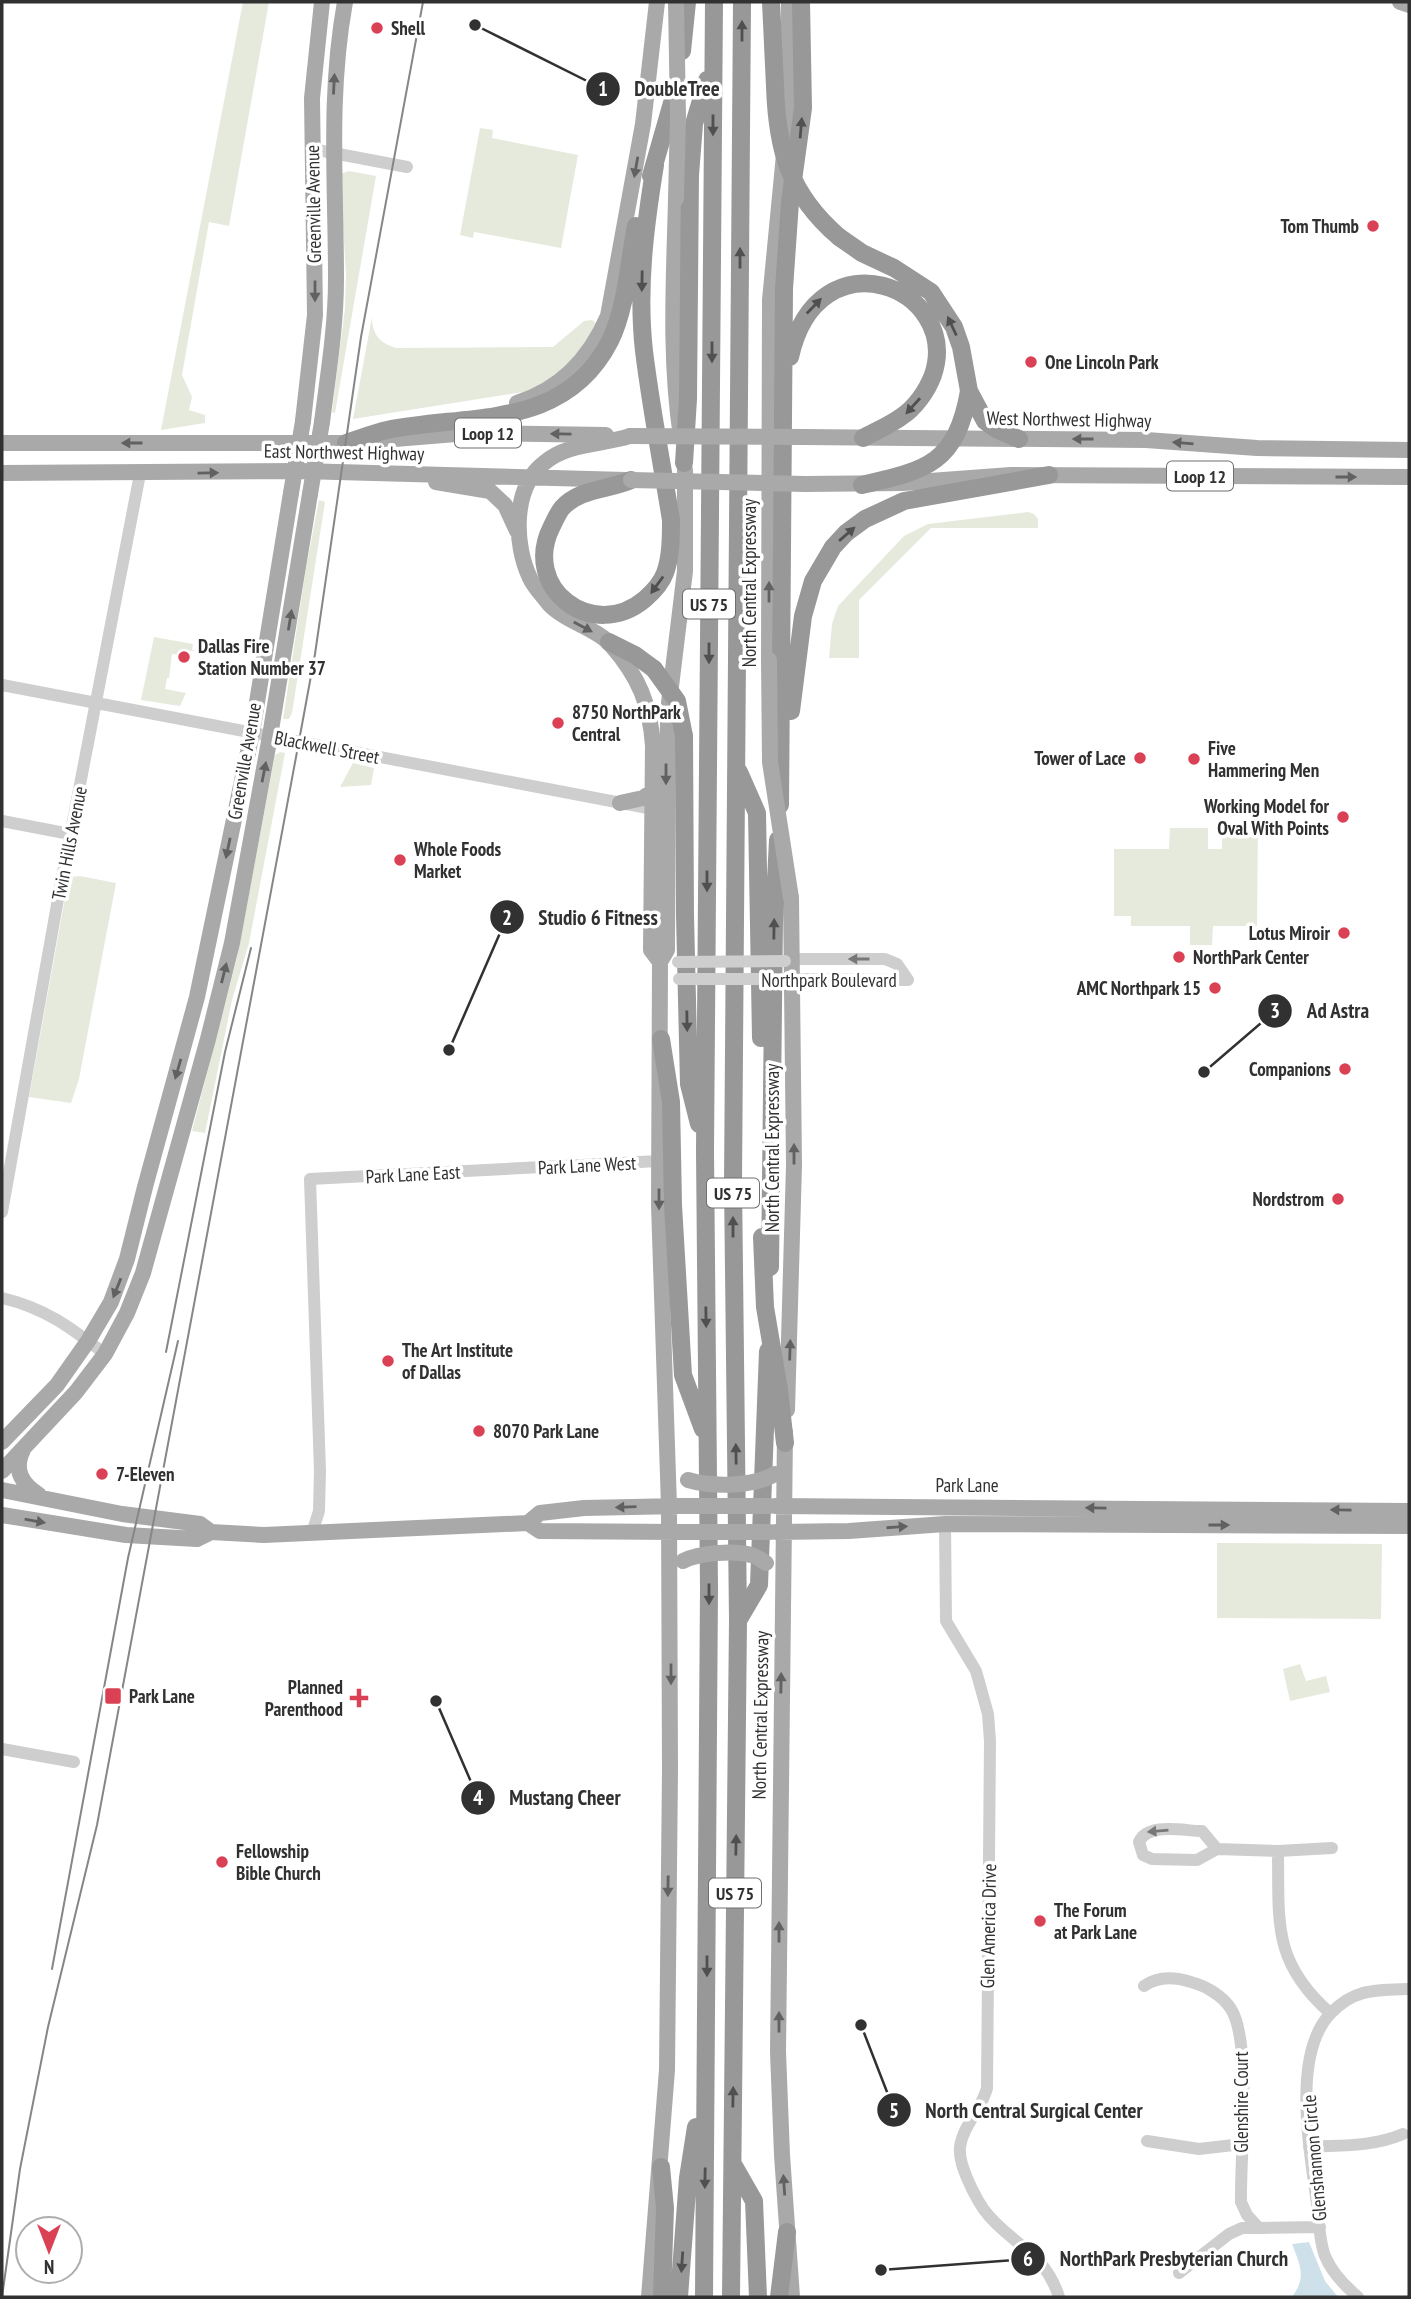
<svg xmlns="http://www.w3.org/2000/svg" width="1411" height="2299" font-family="'PT Sans Narrow',sans-serif">
<rect width="100%" height="100%" fill="#fff"/>
<path fill="#e5eadd" d="M243,2H269L229,226L209,222L182,375L192,397L189,410L205,415V423L161,430Z
M480,128L493,130L492,138L578,155L561,248L474,232L473,238L460,235Z
M349,171L376,176L335,413L332,412L345,308L346,275L340,174Z
M372,317C372,334 380,344 397,348L553,347L584,321L592,320L597,324L595,332L560,376L529,391L353,419Z
M319,500L325,502L292,713L289,719H283L306,568Z
M1028,512L1034,514L1038,519V528H931L859,600V658H829L832,624L838,606L904,536L928,524Z
M154,637L193,644L192,650L202,652L182,650L181,655L172,654L169,678H167L165,689L186,693L180,706L141,700Z
M280,752L285,753L249,943L232,1000L205,1133L192,1131L237,958L275,755Z
M353,763L374,768L371,785L340,787Z
M1222,825H1258L1257,926H1213L1212,945H1190V926H1131V916H1114V849H1169L1170,828H1208V849H1222Z
M80,876L116,883L79,1079L71,1103L29,1097L65,898L72,877Z
M1217,1543L1382,1544L1381,1619L1217,1618Z
M1300,1664L1306,1681L1326,1676L1330,1692L1290,1701L1283,1669Z"/>
<path fill="#cee1eb" d="M1309,2242L1325,2281L1338,2297H1292C1307,2277 1300,2265 1292,2244Z"/>
<g fill="none" stroke-linecap="round" stroke-linejoin="round">
<path stroke="#cecece" stroke-width="12" d="M312,149L407,167
M2,685L653,809
M2,821L70,834
M785,961L801,959H885L897,964L908,980
M785,979L908,980
M2,1212L60,888L140,474
M2,1298C45,1308 70,1327 105,1354
M945,1524L946,1621L976,1671L988,1714L990,1741L987,2088C982,2109 963,2125 960,2147C959,2158 963,2168 967,2178C973,2192 979,2205 989,2216C1016,2247 1045,2253 1059,2297
M312,1533L319,1511L320,1471L310,1179L659,1161
M2,1749L74,1762
M1217,1849L1202,1831C1184,1831 1148,1822 1139,1842L1143,1855L1152,1859L1197,1860L1217,1849L1278,1851L1332,1848
M1278,1851C1279,1922 1272,1962 1330,2013
M1144,1986C1158,1976 1175,1977 1191,1982C1206,1986 1223,1996 1231,2009C1252,2042 1240,2159 1241,2202L1247,2215L1259,2228L1320,2227
M1147,2141L1199,2149L1242,2144
M1309,2147C1342,2145 1372,2147 1403,2134
M1179,2273L1229,2234L1242,2228H1259
M1358,2297C1345,2286 1332,2273 1325,2256C1319,2240 1319,2220 1317,2204C1310,2151 1291,2054 1331,2013C1355,1988 1377,1990 1409,1989"/>
<path stroke="#a9a9a9" stroke-width="16" d="M1400,2L1409,5
M676,199C674,280 669,356 681,437
M517,403C562,389 590,358 608,316L643,124L657,2
M303,421L315,315L312,98L322,2
M322,422C328,375 336,327 336,279C336,184 328,96 345,2
M630,436C602,445 567,443 544,463C512,488 514,545 530,578C534,587 543,596 549,604C566,622 598,629 611,645C639,677 650,704 653,746L651,950L660,962
M802,437L1146,440L1257,448L1409,450
M2,443H346L468,433L606,435
M2,473L301,471L626,480
M436,482L490,491L505,505L517,531
M805,484L903,483L1011,475L1409,477
M769,660L770,300L788,113L789,2
M620,803L643,798L653,791
M787,1410L794,1165L791,898
M785,1432L778,2052L782,2155L792,2297
M2,1442L57,1385L88,1341L111,1302L127,1259L145,1187L197,997L252,733L291,493
M23,1450C13,1470 22,1484 39,1495
M2,1471L76,1392L105,1354L127,1313L143,1273L208,1039L232,943L270,736L310,494
M2,1490L122,1514L200,1524L211,1532L264,1535L528,1523L540,1513L584,1508L679,1506
M775,1506L1409,1511
M2,1515L126,1535L197,1539L211,1532
M528,1523L540,1531L677,1532
M776,1532L849,1531L945,1524L1409,1526
M649,2297L667,2070L670,1769L669,1506L659,1205L660,962L667,950L668,711L685,571V470"/>
<path stroke="#989898" stroke-width="18" d="M771,2L775,86
M682,51L687,2
M651,176L676,89
M839,237L862,253L894,268L931,292L954,327L961,347L969,391L985,421L996,429L1019,439
M790,357C818,231 962,287 933,375C927,391 915,408 901,417C890,425 876,431 863,438
M346,443C359,439 373,433 387,430C469,413 564,431 610,341C626,309 629,262 636,226
M684,463L688,399L690,175L694,124L707,80
M631,480C609,490 580,488 562,508C558,513 555,520 552,526C520,588 593,643 645,599C653,592 661,584 665,573C671,557 671,537 671,520C662,464 651,408 644,351C637,289 645,226 655,165
M862,485C927,470 956,464 969,391
M609,642L635,655L654,669
M791,711L803,616L813,581L833,547L846,533L865,519L904,501L1049,475
M684,736L685,915L689,1084L699,1124
M739,772L757,813L761,1038
M780,805L784,289L790,202L803,108L801,2
M661,1039L671,1102L673,1205L683,1375L703,1429
M770,1267L774,921L778,840
M779,1390L785,1443
M739,1619L759,1585L768,1351
M734,2166L754,2201L758,2297
M661,2167L665,2208L662,2297
M679,2297L688,2178L696,2127
M704,2297L709,1588L705,1151L714,2
M731,2297L738,1620L733,1182L742,2
M779,2297L787,2232"/>
<path stroke="#868686" stroke-width="2" d="M166,1352L225,1052L251,948
M52,1969L128,1558L178,1341
M2,2297L20,2169L48,2027L97,1825L299,741L315,654L361,337L423,2"/>
<path stroke="#cecece" stroke-width="12" d="M678,962L785,961
M679,979H785"/>
<path stroke="#a9a9a9" stroke-width="16" d="M676,199L678,116L676,2
M630,436L802,437
M631,480L805,484
M291,493L303,421
M310,494L322,422
M769,660L770,762L791,898
M688,1480C712,1487 753,1487 775,1474
M681,1506H769
M679,1532H770
M683,1561C698,1553 734,1550 751,1555C756,1556 761,1560 766,1563"/>
<path stroke="#989898" stroke-width="18" d="M775,86C777,150 789,194 839,237
M654,669L677,701L684,736
M762,1237L765,1307L779,1390"/>
</g>
<defs><path id="oneway-solid" d="M-6-.8H1V-3.2L6.5 0L1 3.2V.8H-6Z" transform="scale(1.75)"/></defs>
<g fill="#505050">
<use href="#oneway-solid" transform="translate(742 31) rotate(-90)"/>
<use href="#oneway-solid" transform="translate(713 125) rotate(90)"/>
<use href="#oneway-solid" transform="translate(801 128) rotate(-85)"/>
<use href="#oneway-solid" transform="translate(740 258) rotate(-90)"/>
<use href="#oneway-solid" transform="translate(642 281) rotate(91)"/>
<use href="#oneway-solid" transform="translate(814 306) rotate(-46)"/>
<use href="#oneway-solid" transform="translate(952 326) rotate(-115)"/>
<use href="#oneway-solid" transform="translate(712 352) rotate(90)"/>
<use href="#oneway-solid" transform="translate(913 406) rotate(132)"/>
<use href="#oneway-solid" transform="translate(847 534) rotate(-41)"/>
<use href="#oneway-solid" transform="translate(657 585) rotate(126)"/>
<use href="#oneway-solid" transform="translate(709 653) rotate(90)"/>
<use href="#oneway-solid" transform="translate(707 881) rotate(90)"/>
<use href="#oneway-solid" transform="translate(774 929) rotate(-89)"/>
<use href="#oneway-solid" transform="translate(687 1021) rotate(89)"/>
<use href="#oneway-solid" transform="translate(733 1227) rotate(-90)"/>
<use href="#oneway-solid" transform="translate(706 1317) rotate(89)"/>
<use href="#oneway-solid" transform="translate(736 1454) rotate(-91)"/>
<use href="#oneway-solid" transform="translate(709 1594) rotate(90)"/>
<use href="#oneway-solid" transform="translate(736 1845) rotate(-89)"/>
<use href="#oneway-solid" transform="translate(707 1966) rotate(90)"/>
<use href="#oneway-solid" transform="translate(733 2097) rotate(-89)"/>
<use href="#oneway-solid" transform="translate(705 2178) rotate(91)"/>
<use href="#oneway-solid" transform="translate(682 2262) rotate(94)"/>
</g>
<g fill="#616161">
<use href="#oneway-solid" transform="translate(334 84) rotate(-87)"/>
<use href="#oneway-solid" transform="translate(636 167) rotate(100)"/>
<use href="#oneway-solid" transform="translate(315 291) rotate(90)"/>
<use href="#oneway-solid" transform="translate(561 434) rotate(-179)"/>
<use href="#oneway-solid" transform="translate(1083 439) rotate(-180)"/>
<use href="#oneway-solid" transform="translate(132 443) rotate(180)"/>
<use href="#oneway-solid" transform="translate(1183 443) rotate(-175)"/>
<use href="#oneway-solid" transform="translate(208 473) rotate(-1)"/>
<use href="#oneway-solid" transform="translate(1346 477)"/>
<use href="#oneway-solid" transform="translate(769 592) rotate(-90)"/>
<use href="#oneway-solid" transform="translate(290 620) rotate(-81)"/>
<use href="#oneway-solid" transform="translate(583 627) rotate(28)"/>
<use href="#oneway-solid" transform="translate(264 772) rotate(-79)"/>
<use href="#oneway-solid" transform="translate(666 774) rotate(90)"/>
<use href="#oneway-solid" transform="translate(228 848) rotate(102)"/>
<use href="#oneway-solid" transform="translate(224 973) rotate(-76)"/>
<use href="#oneway-solid" transform="translate(178 1069) rotate(106)"/>
<use href="#oneway-solid" transform="translate(794 1154) rotate(-90)"/>
<use href="#oneway-solid" transform="translate(659 1199) rotate(90)"/>
<use href="#oneway-solid" transform="translate(117 1288) rotate(112)"/>
<use href="#oneway-solid" transform="translate(790 1350) rotate(-88)"/>
<use href="#oneway-solid" transform="translate(626 1507) rotate(178)"/>
<use href="#oneway-solid" transform="translate(1096 1508) rotate(-179)"/>
<use href="#oneway-solid" transform="translate(1341 1510) rotate(-179)"/>
<use href="#oneway-solid" transform="translate(35 1521) rotate(10)"/>
<use href="#oneway-solid" transform="translate(1219 1525)"/>
<use href="#oneway-solid" transform="translate(897 1527) rotate(-4)"/>
<use href="#oneway-solid" transform="translate(671 1674) rotate(90)"/>
<use href="#oneway-solid" transform="translate(781 1683) rotate(-89)"/>
<use href="#oneway-solid" transform="translate(668 1886) rotate(91)"/>
<use href="#oneway-solid" transform="translate(779 1932) rotate(-90)"/>
<use href="#oneway-solid" transform="translate(779 2022) rotate(-90)"/>
<use href="#oneway-solid" transform="translate(784 2185) rotate(-94)"/>
</g>
<g fill="#787878">
<use href="#oneway-solid" transform="translate(859 959) rotate(-180)"/>
<use href="#oneway-solid" transform="translate(1158 1831) rotate(175)"/>
</g>
<g fill="#da4155" stroke="#fff" stroke-width="2.5">
<circle cx="377" cy="28" r="7"/>
<circle cx="1373" cy="226" r="7"/>
<circle cx="1031" cy="362" r="7"/>
<circle cx="184" cy="657" r="7"/>
<circle cx="558" cy="723" r="7"/>
<circle cx="1140" cy="758" r="7"/>
<circle cx="1194" cy="759" r="7"/>
<circle cx="1343" cy="817" r="7"/>
<circle cx="400" cy="860" r="7"/>
<circle cx="1344" cy="933" r="7"/>
<circle cx="1179" cy="957" r="7"/>
<circle cx="1215" cy="988" r="7"/>
<circle cx="1345" cy="1069" r="7"/>
<circle cx="1338" cy="1199" r="7"/>
<circle cx="388" cy="1361" r="7"/>
<circle cx="479" cy="1431" r="7"/>
<circle cx="102" cy="1474" r="7"/>
<rect x="104" y="1687" width="18" height="18" rx="3.5"/>
<path d="M355.5 1687.5h7v7h7v7h-7v7h-7v-7h-7v-7h7z"/>
<circle cx="222" cy="1862" r="7"/>
<circle cx="1040" cy="1921" r="7"/>
</g>
<g text-anchor="middle" dominant-baseline="central" stroke-width="7" stroke-linejoin="round" paint-order="stroke">
<g fill="#fff" stroke="#6f6f6f" stroke-width="2">
<rect x="455" y="418.5" width="66" height="29" rx="5"/>
<rect x="1167" y="461.5" width="66" height="29" rx="5"/>
<rect x="683" y="589.5" width="52" height="29" rx="5"/>
<rect x="707" y="1178.5" width="52" height="29" rx="5"/>
<rect x="709" y="1878.5" width="52" height="29" rx="5"/>
</g>
<g font-size="18" font-weight="bold" fill="#313131">
<text x="488" y="433">Loop 12</text>
<text x="1200" y="476">Loop 12</text>
<text x="709" y="604">US 75</text>
<text x="733" y="1193">US 75</text>
<text x="735" y="1893">US 75</text>
</g>
<g font-size="19" font-weight="bold" fill="#313131" stroke="#fff" text-anchor="start">
<text x="391" y="28">Shell</text>
<text x="1359" y="226" text-anchor="end">Tom Thumb</text>
<text x="1045" y="362">One Lincoln Park</text>
<text x="198" y="646">Dallas Fire<tspan x="198" dy="22">Station Number 37</tspan></text>
<text x="572" y="712">8750 NorthPark<tspan x="572" dy="22">Central</tspan></text>
<text x="1208" y="748">Five<tspan x="1208" dy="22">Hammering Men</tspan></text>
<text x="1126" y="758" text-anchor="end">Tower of Lace</text>
<text x="1329" y="806" text-anchor="end">Working Model for<tspan x="1329" dy="22">Oval With Points</tspan></text>
<text x="414" y="849">Whole Foods<tspan x="414" dy="22">Market</tspan></text>
<text x="1330" y="933" text-anchor="end">Lotus Miroir</text>
<text x="1193" y="957">NorthPark Center</text>
<text x="1201" y="988" text-anchor="end">AMC Northpark 15</text>
<text x="1331" y="1069" text-anchor="end">Companions</text>
<text x="1324" y="1199" text-anchor="end">Nordstrom</text>
<text x="402" y="1350">The Art Institute<tspan x="402" dy="22">of Dallas</tspan></text>
<text x="493" y="1431">8070 Park Lane</text>
<text x="116" y="1474">7-Eleven</text>
<text x="343" y="1687" text-anchor="end">Planned<tspan x="343" dy="22">Parenthood</tspan></text>
<text x="129" y="1696">Park Lane</text>
<text x="236" y="1851">Fellowship<tspan x="236" dy="22">Bible Church</tspan></text>
<text x="1054" y="1910">The Forum<tspan x="1054" dy="22">at Park Lane</tspan></text>
</g>
<g font-size="19" fill="#313131" stroke="#fff">
<text transform="translate(313 204) rotate(-91)">Greenville Avenue</text>
<text transform="translate(1069 419) rotate(1)">West Northwest Highway</text>
<text transform="translate(344 452) rotate(1)">East Northwest Highway</text>
<text transform="translate(749 583) rotate(-90)">North Central Expressway</text>
<text transform="translate(327 747) rotate(11)">Blackwell Street</text>
<text transform="translate(244 761) rotate(-80)">Greenville Avenue</text>
<text transform="translate(69 843) rotate(-79)">Twin Hills Avenue</text>
<text x="829" y="980">Northpark Boulevard</text>
<text transform="translate(772 1148) rotate(-90)">North Central Expressway</text>
<text transform="translate(587 1165) rotate(-3)">Park Lane West</text>
<text transform="translate(413 1174) rotate(-3)">Park Lane East</text>
<text x="967" y="1485">Park Lane</text>
<text transform="translate(760 1715) rotate(-89)">North Central Expressway</text>
<text transform="translate(988 1926) rotate(-89)">Glen America Drive</text>
<text transform="translate(1241 2102) rotate(-90)">Glenshire Court</text>
<text transform="translate(1314 2158) rotate(-95)">Glenshannon Circle</text>
</g>
</g>
<path fill="none" stroke="#313131" stroke-width="2.5" d="M475 25L603 89M449 1050L507 917M1204 1072L1275 1011M436 1701L478 1798M861 2025L894 2110M881 2270L1028 2259"/>
<g fill="#313131" stroke="#fff" stroke-width="2.5">
<circle cx="475" cy="25" r="7"/>
<circle cx="449" cy="1050" r="7"/>
<circle cx="1204" cy="1072" r="7"/>
<circle cx="436" cy="1701" r="7"/>
<circle cx="861" cy="2025" r="7"/>
<circle cx="881" cy="2270" r="7"/>
<circle cx="603" cy="89" r="18"/>
<circle cx="507" cy="917" r="18"/>
<circle cx="1275" cy="1011" r="18"/>
<circle cx="478" cy="1798" r="18"/>
<circle cx="894" cy="2110" r="18"/>
<circle cx="1028" cy="2259" r="18"/>
</g>
<g font-size="21" text-anchor="middle" font-weight="bold" fill="#fff">
<text x="603" y="96">1</text>
<text x="507" y="925">2</text>
<text x="1275" y="1018">3</text>
<text x="478" y="1805">4</text>
<text x="894" y="2118">5</text>
<text x="1028" y="2266">6</text>
</g>
<g font-size="21" text-anchor="middle" font-weight="bold" fill="#313131" stroke="#fff" stroke-width="7" stroke-linejoin="round" paint-order="stroke">
<text x="677" y="96">DoubleTree</text>
<text x="598" y="925">Studio 6 Fitness</text>
<text x="1338" y="1018">Ad Astra</text>
<text x="565" y="1805">Mustang Cheer</text>
<text x="1034" y="2118">North Central Surgical Center</text>
<text x="1174" y="2266">NorthPark Presbyterian Church</text>
</g>
<rect width="1411" height="2299" fill="none" stroke="#313131" stroke-width="7"/>
<g transform="translate(49 2250) rotate(180)"><circle r="33" fill="#ffffff" stroke="#adadad" stroke-width="2"/>
<path d="M0-5L12 26L0 18L-12 26Z" fill="#da4155"/>
<text y="-10" font-size="19" font-weight="bold" text-anchor="middle" fill="#313131">N</text>
</g>
</svg>
